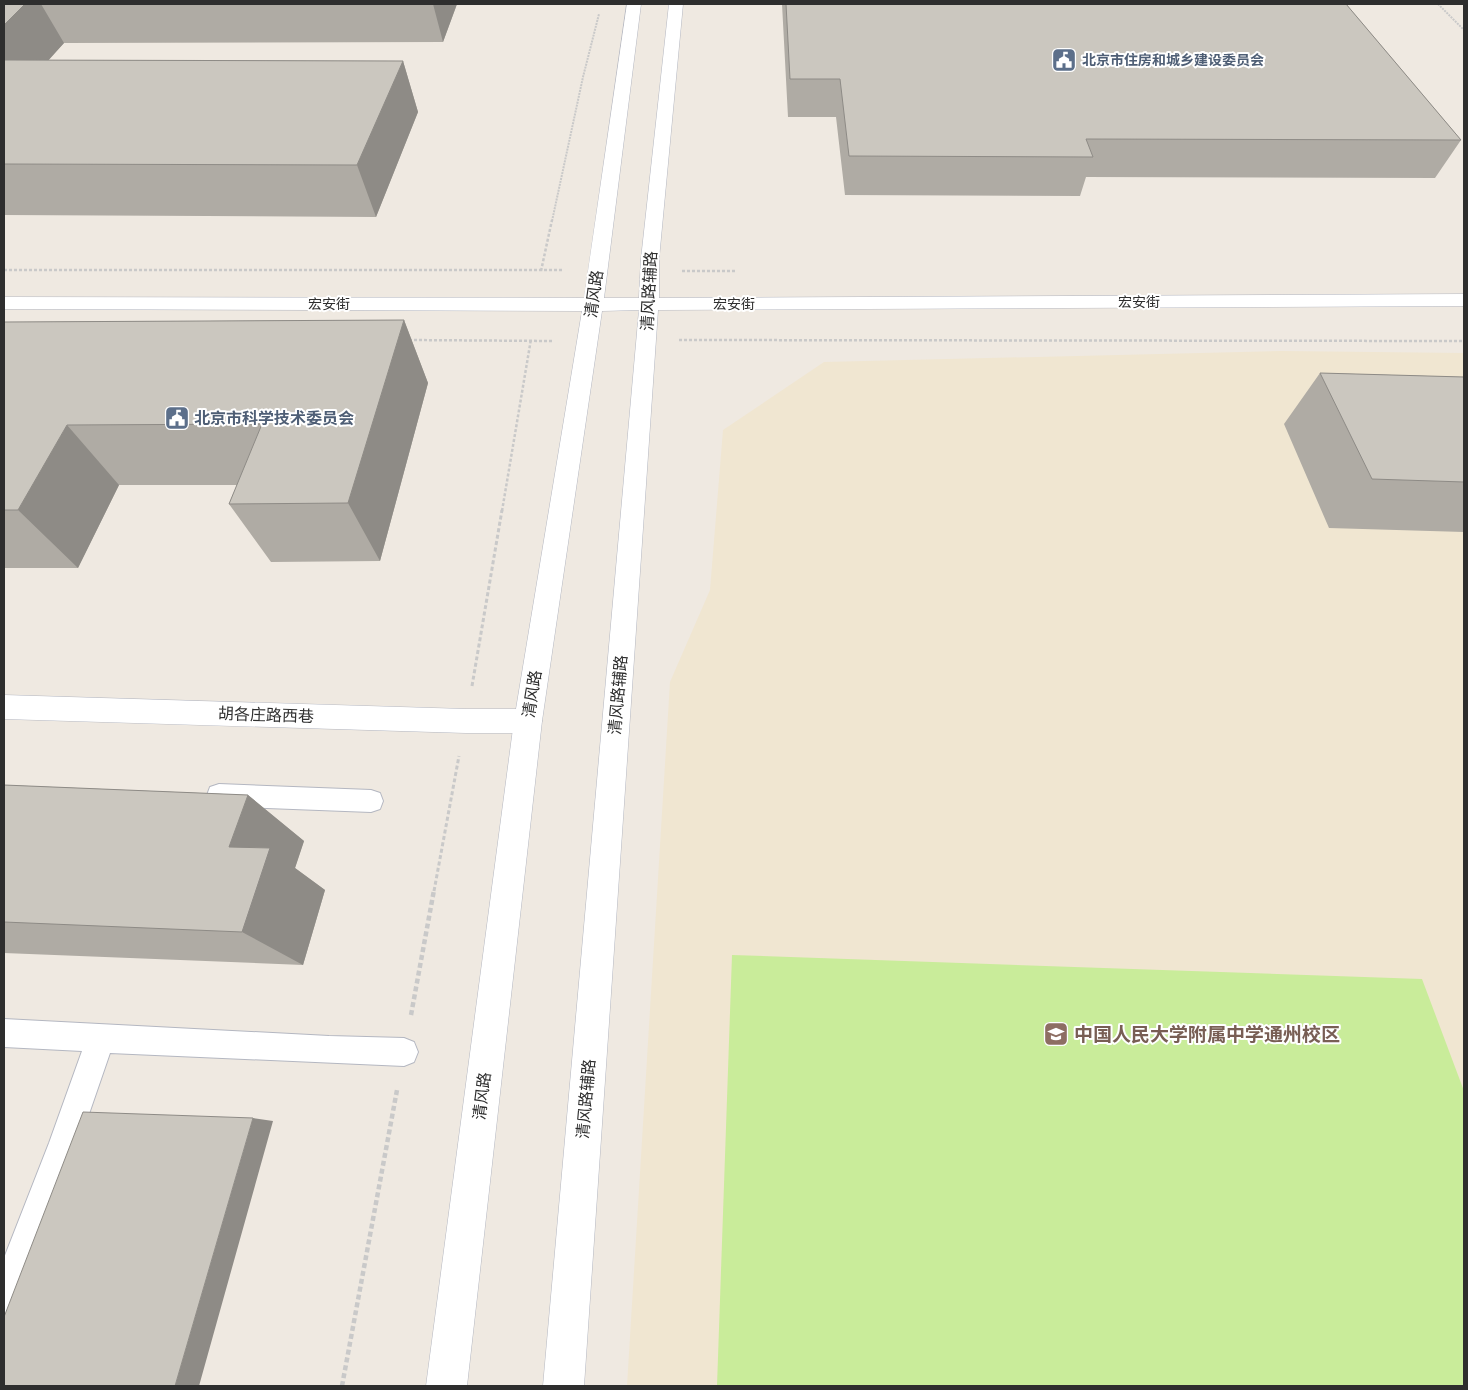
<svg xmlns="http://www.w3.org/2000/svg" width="1468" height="1390" font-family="'DejaVu Sans','Noto Sans SC',sans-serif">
<rect width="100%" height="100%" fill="#efe9e1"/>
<path fill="#f0e6d1" d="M1281,351L1464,353V1386H627L670,682L710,590L723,430L824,362Z"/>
<path fill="#c9ec9a" d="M732,955L1422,979L1464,1091V1386H717Z"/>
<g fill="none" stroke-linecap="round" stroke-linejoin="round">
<defs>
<path id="lane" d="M219,784L371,790L380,793L383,801L380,809L371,812L219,806L210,803L207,795L210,787Z
M4,1019L329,1036L404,1038L414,1042L418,1052L414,1062L404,1066L110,1053L79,1143L20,1298L15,1309L4,1314V1258L49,1143L82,1051L4,1047Z"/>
<path id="street" d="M4,695L466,709H528L538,712L542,721L538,730L528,733H466L4,719Z"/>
<path id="secondary" d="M627,4H641L604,298H639L641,259L669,4H683L659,259V298L1464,294V306L658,310L584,1386H543L639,310L602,311L542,721L467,1386H426L514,721L582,311L4,309V297L584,298Z"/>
</defs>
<use href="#lane" stroke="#b4b7c1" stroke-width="2"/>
<use href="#street" stroke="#b4b7c1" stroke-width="1"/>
<use href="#secondary" stroke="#b4b7c1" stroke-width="1"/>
<path stroke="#c9c9c9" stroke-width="2" stroke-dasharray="2 1" stroke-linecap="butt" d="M1438,4L1464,30
M552,221L583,77L599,14"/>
<path stroke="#c9c9c9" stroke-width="2.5" stroke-dasharray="3 2" stroke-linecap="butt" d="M4,270H564
M541,271L552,220
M682,271H736
M409,340L553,341
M679,340L1464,341
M502,511L531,339"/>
<path stroke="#c9c9c9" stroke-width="3" stroke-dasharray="4 2.5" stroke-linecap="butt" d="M472,686L502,510
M434,891L459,756"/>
<path stroke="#c9c9c9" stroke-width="4.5" stroke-dasharray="5 3" stroke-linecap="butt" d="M411,1015L434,890
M342,1386L397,1090"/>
<use href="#lane" fill="#fff" fill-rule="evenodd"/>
<use href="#street" fill="#fff" fill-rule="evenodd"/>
<use href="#secondary" fill="#fff" fill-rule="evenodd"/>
</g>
<path fill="#afaba4" d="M4,4H457L443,42L64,43L48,60L403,61L418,112L376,217L4,215Z
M782,4H1346L1461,140L1435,178L1086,177L1080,196L845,195L836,117H788Z
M404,320L428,383L380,561L271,562L229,504L237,485H119L78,568H4V322Z
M1320,373L1464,377V532L1329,528L1284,424Z
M4,785L248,795L304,841L295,868L325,890L303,965L4,953Z"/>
<path fill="#8e8b86" d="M25,4H41L64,43L4,110V25Z
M433,4H457L443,42Z
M403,61L418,112L376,217L357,165Z
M404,320L428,383L380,561L348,503Z
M67,425L119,485L78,568L18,510Z
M248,795L304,841L295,868L325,890L303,965L242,932L229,847Z
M253,1118L273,1121L199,1386H175Z"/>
<path fill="#cbc7bf" stroke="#8e8b86" d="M4,4H25L4,25Z
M786,4H1346L1461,140L1086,139L1093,157L849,156L840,79H790Z
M4,60L403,61L357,165L4,164Z
M404,320L348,503L229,504L262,424L67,425L18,510H4V322Z
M1320,373L1464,377V482L1372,479Z
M4,785L248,795L229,847L270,848L242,932L4,922Z
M83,1112L253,1118L175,1386H4V1317Z"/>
<defs>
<symbol id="civic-square" viewBox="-11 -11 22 22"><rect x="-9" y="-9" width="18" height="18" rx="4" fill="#5c6f8a" stroke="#fff"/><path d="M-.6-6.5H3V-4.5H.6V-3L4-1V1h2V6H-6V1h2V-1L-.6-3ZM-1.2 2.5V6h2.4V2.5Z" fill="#fff"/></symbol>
<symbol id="school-square" viewBox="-11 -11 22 22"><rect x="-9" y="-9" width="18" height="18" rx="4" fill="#8d6e63" stroke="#fff"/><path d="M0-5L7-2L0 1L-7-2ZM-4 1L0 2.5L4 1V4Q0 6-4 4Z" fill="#fff"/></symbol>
</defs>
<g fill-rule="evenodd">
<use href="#civic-square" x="1050" y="46" width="28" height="28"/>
<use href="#civic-square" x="163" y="404" width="28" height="28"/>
<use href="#school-square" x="1042" y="1020" width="28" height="28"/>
</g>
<g text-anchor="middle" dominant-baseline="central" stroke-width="4" stroke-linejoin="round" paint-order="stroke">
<g font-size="14" font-weight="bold" fill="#4e5e75" stroke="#fff" text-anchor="start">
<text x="1082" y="60">北京市住房和城乡建设委员会</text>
</g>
<g font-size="14" fill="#2e2e2e" stroke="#fff">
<text x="1139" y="302">宏安街</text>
<text x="329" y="304">宏安街</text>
<text x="734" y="304">宏安街</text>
</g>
<g font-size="16" fill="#2e2e2e" stroke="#fff">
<text transform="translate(649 291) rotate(-87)">清风路辅路</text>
<text transform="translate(594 294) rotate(-82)">清风路</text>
<text transform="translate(532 694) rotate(-81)">清风路</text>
<text transform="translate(618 695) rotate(-85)">清风路辅路</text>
<text transform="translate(266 715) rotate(2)">胡各庄路西巷</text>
<text transform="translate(482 1096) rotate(-83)">清风路</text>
<text transform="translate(586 1099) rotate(-85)">清风路辅路</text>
</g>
<g font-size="16" font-weight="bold" fill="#4e5e75" stroke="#fff" text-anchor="start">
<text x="194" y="418">北京市科学技术委员会</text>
</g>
<g font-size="19" font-weight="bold" fill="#785e54" stroke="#fff" text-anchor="start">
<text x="1074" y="1034">中国人民大学附属中学通州校区</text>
</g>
</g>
<rect width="1468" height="1390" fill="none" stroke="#2e2e2e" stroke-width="10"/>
</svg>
